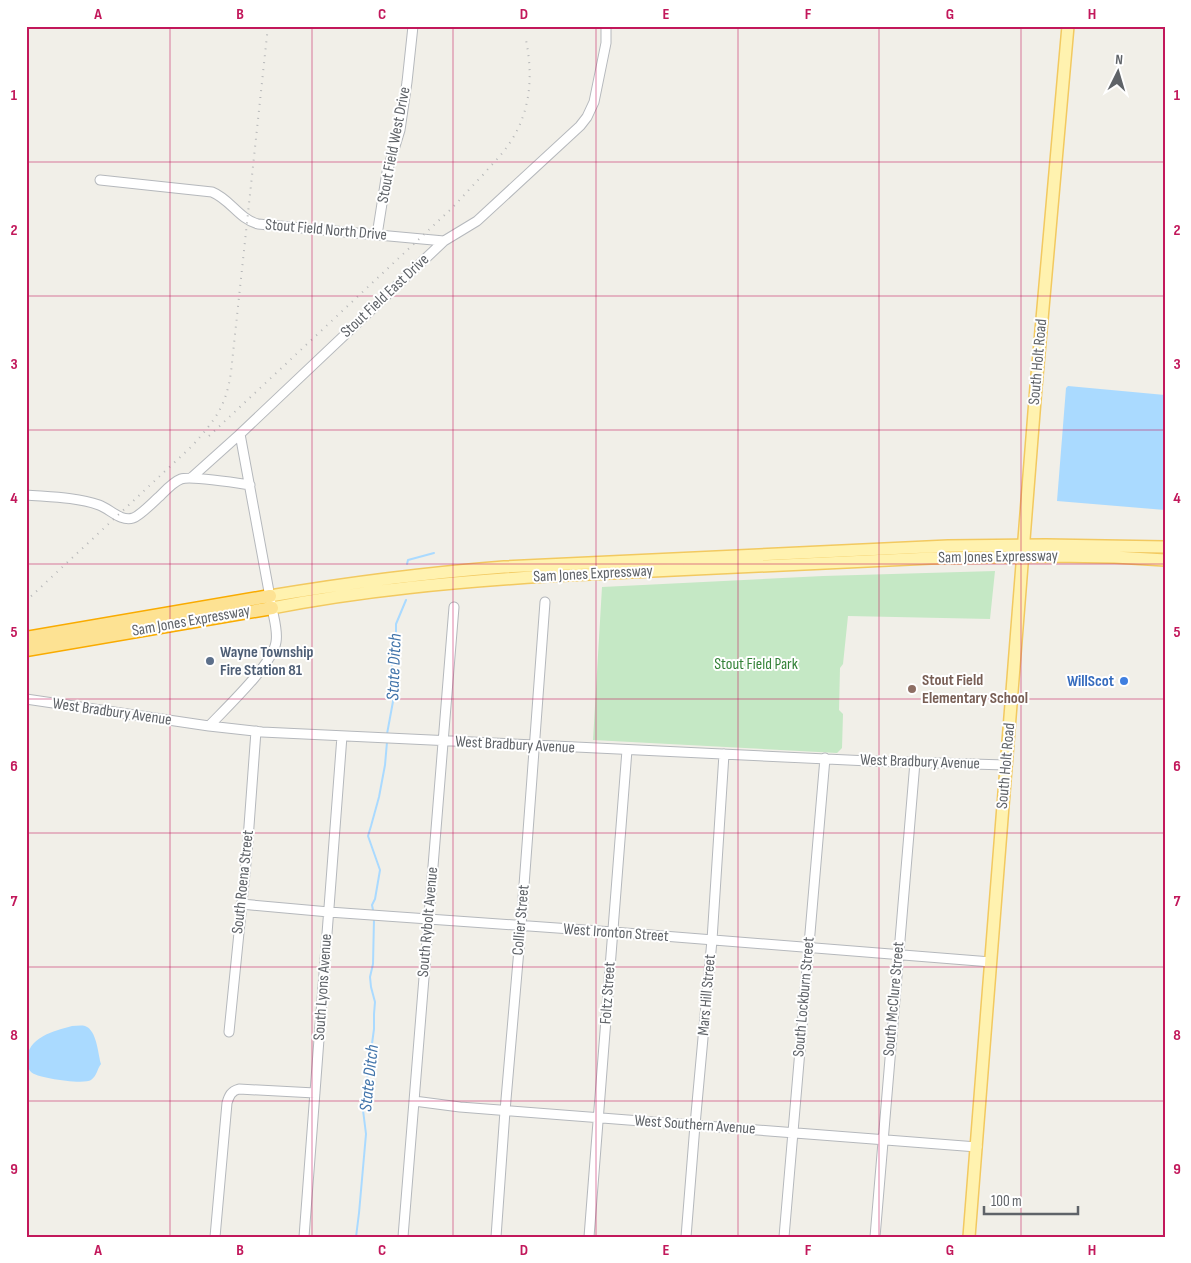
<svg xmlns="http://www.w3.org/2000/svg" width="1191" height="1263" font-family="'Sofia Sans Condensed',sans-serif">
<rect width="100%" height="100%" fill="#f1efe8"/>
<path fill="#c5e8c5" d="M995,571L990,619L848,616L843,664L840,668L839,710L843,714L842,748L837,753L593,740L602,587L823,576Z"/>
<path fill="#aadaff" d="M1068,386L1165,395V510L1057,501L1066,388Z
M72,1026C76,1026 81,1025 85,1026C97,1030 98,1054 101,1064C97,1069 97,1076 91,1080C84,1085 36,1078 31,1072C28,1069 27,1065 27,1061C27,1037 54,1031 72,1026Z"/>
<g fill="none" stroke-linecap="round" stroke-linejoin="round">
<path stroke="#aadaff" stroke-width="2" d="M407,564L408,560L434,553
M387,734L394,696L390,678L396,642V624L406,600
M373,910L372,905L375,899L380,870L368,836L371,826L379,797L385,765L387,742
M356,1237L359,1213L366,1134L363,1110L374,1029V1014L375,1002L371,987L370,977L373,964L374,919"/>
<defs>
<path id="minor" d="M100,180L212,192C230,199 239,219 258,224L444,241
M377,235L387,172L400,130L407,82L413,26
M191,478L240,434L444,241L477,221L580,126L587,117L594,102L606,43V26
M26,495C50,497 76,497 99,505C110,509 121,522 133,518C140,516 154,501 160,496C166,490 173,482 181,479C190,476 237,483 250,485
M26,699L209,726L262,732L869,761L1006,765
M209,726C225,709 273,664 276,642C278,631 274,619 272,608L240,434
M241,904L329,912L613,932L991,962
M229,1032L247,853L256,731
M414,1101L460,1107L977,1147
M215,1237L227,1103C229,1096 231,1091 239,1089L315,1093
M304,1237L342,736
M403,1237L454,607
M496,1237L505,1111L521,926L545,602
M589,1237L627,750
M686,1237L695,1125L712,940L724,754
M784,1237L825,758
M875,1237L915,762"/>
<path id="major" d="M270,596C348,583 426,573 504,567L948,546L1046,545L1165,547
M272,608C363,590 455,582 547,576L931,558L1054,556L1115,557L1165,560
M969,1237L1036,387L1068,26"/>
<path id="highway" d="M26,638L270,596
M26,650L272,608"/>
</defs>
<use href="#minor" stroke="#b5b8bc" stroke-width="11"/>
<use href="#major" stroke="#f2c960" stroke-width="14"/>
<use href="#highway" stroke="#f9ab00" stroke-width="15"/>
<use href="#minor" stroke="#fff" stroke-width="9"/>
<use href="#major" stroke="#fff2af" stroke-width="11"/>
<use href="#highway" stroke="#fde293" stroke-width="12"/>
<path stroke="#b6b7b8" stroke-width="2" stroke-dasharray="1 6" stroke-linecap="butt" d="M209,436L450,210C461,199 471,187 482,176C492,164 503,154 511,141C531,110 533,75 526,40
M26,601L192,446C215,420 226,407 231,372L268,26"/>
</g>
<path fill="none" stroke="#c2185b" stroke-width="1" stroke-opacity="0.55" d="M170,26V1237M312,26V1237M453,26V1237M596,26V1237M738,26V1237M879,26V1237M1021,26V1237M26,162H1165M26,296H1165M26,430H1165M26,564H1165M26,699H1165M26,833H1165M26,967H1165M26,1101H1165"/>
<circle fill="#5c6f8a" stroke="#fff" stroke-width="2" cx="210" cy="661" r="5"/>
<circle fill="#3f7fe0" stroke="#fff" stroke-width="2" cx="1124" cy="681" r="5"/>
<circle fill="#8d6e63" stroke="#fff" stroke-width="2" cx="912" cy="689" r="5"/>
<g text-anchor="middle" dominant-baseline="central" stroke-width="4" stroke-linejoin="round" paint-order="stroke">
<g font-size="16" fill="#5f6368" stroke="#fff">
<text transform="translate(394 145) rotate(-79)">Stout Field West Drive</text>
<text transform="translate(326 230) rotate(5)">Stout Field North Drive</text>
<text transform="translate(385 296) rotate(-43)">Stout Field East Drive</text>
<text transform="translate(1038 362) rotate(-85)">South Holt Road</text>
<text transform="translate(998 557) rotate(-1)">Sam Jones Expressway</text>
<text transform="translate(593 574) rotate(-3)">Sam Jones Expressway</text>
<text transform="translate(191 621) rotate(-10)">Sam Jones Expressway</text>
<text transform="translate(112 712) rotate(8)">West Bradbury Avenue</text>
<text transform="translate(515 745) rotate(3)">West Bradbury Avenue</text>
<text transform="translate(920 762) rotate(2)">West Bradbury Avenue</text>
<text transform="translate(1006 766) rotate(-85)">South Holt Road</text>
<text transform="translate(243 882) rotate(-84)">South Roena Street</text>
<text transform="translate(521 920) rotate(-85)">Collier Street</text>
<text transform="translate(428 922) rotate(-85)">South Rybolt Avenue</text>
<text transform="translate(616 933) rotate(4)">West Ironton Street</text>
<text transform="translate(323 987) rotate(-86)">South Lyons Avenue</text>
<text transform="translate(608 993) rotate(-86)">Foltz Street</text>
<text transform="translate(707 995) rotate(-85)">Mars Hill Street</text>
<text transform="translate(804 997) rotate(-85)">South Lockburn Street</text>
<text transform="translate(894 999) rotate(-85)">South McClure Street</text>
<text transform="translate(695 1125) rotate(4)">West Southern Avenue</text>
</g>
<g font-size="16" font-weight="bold" fill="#4e5e75" stroke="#fff" text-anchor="start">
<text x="220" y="652">Wayne Township<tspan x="220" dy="18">Fire Station 81</tspan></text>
</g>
<g font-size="16" fill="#348238" stroke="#fff">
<text x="756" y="664">Stout Field Park</text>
</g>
<g font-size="16" font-weight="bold" fill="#785e54" stroke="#fff" text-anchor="start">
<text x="922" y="680">Stout Field<tspan x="922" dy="18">Elementary School</tspan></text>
</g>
<g font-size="16" font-weight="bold" fill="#366cbe" stroke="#fff" text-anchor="end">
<text x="1114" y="681">WillScot</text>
</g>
<g font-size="18" font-style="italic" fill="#4174aa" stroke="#fff">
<text transform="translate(394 667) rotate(-88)">State Ditch</text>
<text transform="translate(369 1078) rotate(-84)">State Ditch</text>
</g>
</g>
<rect width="1191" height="1263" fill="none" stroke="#ffffff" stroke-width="55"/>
<g transform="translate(1118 72) rotate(5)" stroke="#ffffff" stroke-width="4" paint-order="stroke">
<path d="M0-4L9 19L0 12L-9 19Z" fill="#5f6368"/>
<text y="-8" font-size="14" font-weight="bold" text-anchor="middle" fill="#5f6368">N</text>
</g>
<path d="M984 1206v8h94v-8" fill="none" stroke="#5f6368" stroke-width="2.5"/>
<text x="991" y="1206" font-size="15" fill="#5f6368" stroke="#ffffff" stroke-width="4" paint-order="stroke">100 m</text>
<rect x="28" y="28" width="1136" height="1208" fill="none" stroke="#c2185b" stroke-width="2"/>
<g font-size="16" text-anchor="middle" font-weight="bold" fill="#c2185b">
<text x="98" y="19">A</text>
<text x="240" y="19">B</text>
<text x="382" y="19">C</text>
<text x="524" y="19">D</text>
<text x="666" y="19">E</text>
<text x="808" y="19">F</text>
<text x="950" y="19">G</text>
<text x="1092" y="19">H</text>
<text x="14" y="100">1</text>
<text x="1177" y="100">1</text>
<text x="14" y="235">2</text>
<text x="1177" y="235">2</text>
<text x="14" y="369">3</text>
<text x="1177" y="369">3</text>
<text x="14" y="503">4</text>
<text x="1177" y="503">4</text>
<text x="14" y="637">5</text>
<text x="1177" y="637">5</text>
<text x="14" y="771">6</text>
<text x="1177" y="771">6</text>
<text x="14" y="906">7</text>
<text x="1177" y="906">7</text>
<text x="14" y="1040">8</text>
<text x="1177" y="1040">8</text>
<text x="14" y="1174">9</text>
<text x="1177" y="1174">9</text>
<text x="98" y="1255">A</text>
<text x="240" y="1255">B</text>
<text x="382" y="1255">C</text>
<text x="524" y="1255">D</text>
<text x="666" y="1255">E</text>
<text x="808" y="1255">F</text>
<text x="950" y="1255">G</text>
<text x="1092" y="1255">H</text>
</g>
</svg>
